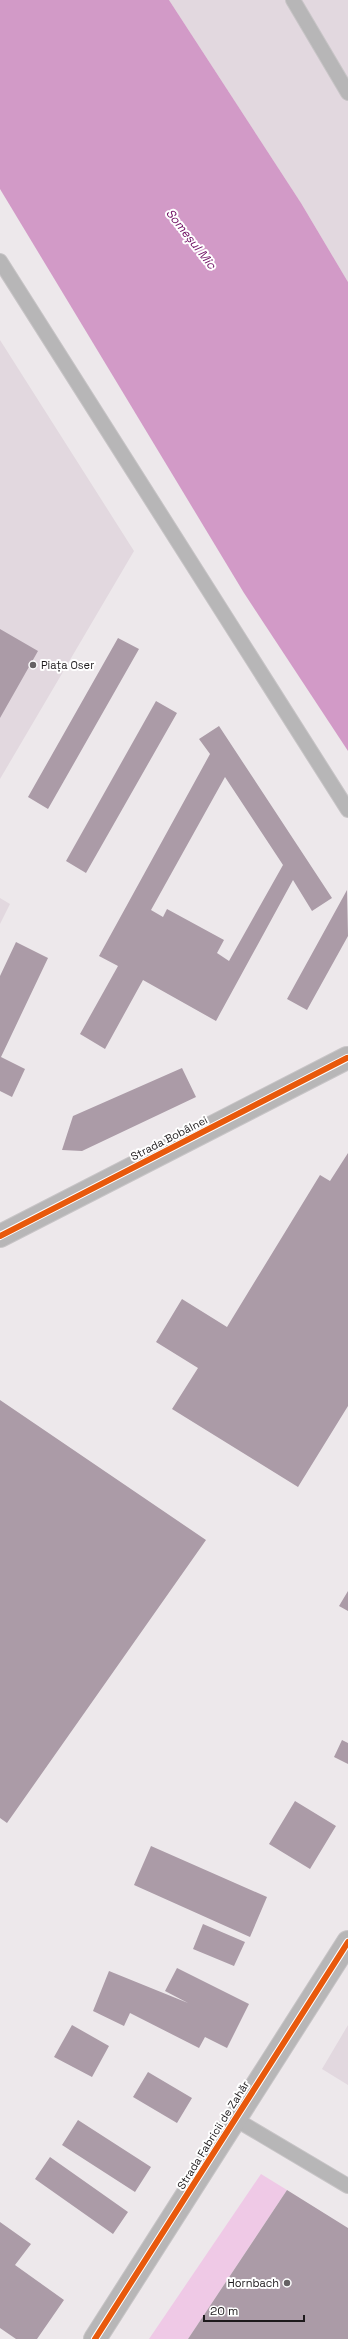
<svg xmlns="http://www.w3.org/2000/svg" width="348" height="2339" font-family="'Space Grotesk',sans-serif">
<rect width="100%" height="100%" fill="#ede8eb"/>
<path fill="#e2d8df" d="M169,0H348V282L301,203Z
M0,340L134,551L0,779Z
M0,898L10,904L0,924Z
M348,2025V2085L322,2069Z"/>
<path fill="#efc9e6" d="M261,2174L287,2190L188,2339H149Z"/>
<path fill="#d29ac7" d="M0,0H169L301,203L348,282V751L244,593L0,189Z"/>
<path fill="#ab9ba7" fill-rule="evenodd" d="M0,629L38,651L0,718Z
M118,638L139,649L48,809L28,797Z
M156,701L177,713L86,873L66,861Z
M219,726L332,898L312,911L293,880L216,1021L143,980L105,1049L80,1034L118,966L99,956L210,754L199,739ZM225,777L283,865L229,961L217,953L224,940L167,909L163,917L151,910Z
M347,890L348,936L307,1010L287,999Z
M16,942L48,958L1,1057L25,1069L12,1097L0,1091V976Z
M182,1068L196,1097L82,1151L62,1150L73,1116Z
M348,1153V1406L298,1487L172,1409L198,1368L156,1342L182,1299L227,1327L320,1175L330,1181Z
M0,1400L206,1540L7,1823L0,1818Z
M348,1591V1611L339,1606Z
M342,1740L348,1743V1764L334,1757Z
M295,1801L336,1826L310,1869L269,1844Z
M151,1846L267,1897L250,1937L134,1885Z
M203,1924L245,1942L234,1966L193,1949Z
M177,1968L249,2004L227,2048L205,2037L199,2048L130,2013L124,2026L93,2011L109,1971L188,2003L165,1991Z
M72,2025L109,2046L92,2077L54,2057Z
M148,2072L192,2098L177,2123L133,2097Z
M78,2120L151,2167L135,2192L62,2145Z
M50,2157L128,2212L113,2234L35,2179Z
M287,2190L348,2228V2339H188Z
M0,2222L31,2244L15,2265L64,2300L37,2339H16L0,2328Z"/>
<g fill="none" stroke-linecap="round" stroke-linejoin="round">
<defs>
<path id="lane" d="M293,0L348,93
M0,261L348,810
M235,2119L348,2186"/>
<path id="street" d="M0,1236L347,1058
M95,2339L348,1942"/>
</defs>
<use href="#lane" stroke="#c7c4c6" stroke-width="16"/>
<use href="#street" stroke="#c7c4c6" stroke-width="24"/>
<use href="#lane" stroke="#b7b6b7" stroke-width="14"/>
<use href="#street" stroke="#b7b6b7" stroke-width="22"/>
<defs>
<path id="cycleway" d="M0,1236L347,1058
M95,2339L348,1942"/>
</defs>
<use href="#cycleway" stroke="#fff" stroke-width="8"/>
<use href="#cycleway" stroke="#e8590c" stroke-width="6"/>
</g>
<g fill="#666264" stroke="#fff" stroke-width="1.5">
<circle cx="33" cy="665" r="4"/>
<circle cx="287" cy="2283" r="4"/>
</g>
<g text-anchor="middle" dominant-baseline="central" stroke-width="4" stroke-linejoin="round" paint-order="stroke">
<g font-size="11" fill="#1d1a1c" stroke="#fff" text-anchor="start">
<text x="41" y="665">Piața Oser</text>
<text x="279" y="2283" text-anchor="end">Hornbach</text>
</g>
<g font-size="11" fill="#1d1a1c" stroke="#fff">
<text transform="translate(169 1138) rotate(-27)">Strada Bobâlnei</text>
<text transform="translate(213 2135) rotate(-58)">Strada Fabricii de Zahăr</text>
</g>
<g font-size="12" font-style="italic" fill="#6e0c61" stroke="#fff">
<text transform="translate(191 239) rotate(52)">Someșul Mic</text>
</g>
</g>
<path d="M204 2315v6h100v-6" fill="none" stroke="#1d1a1c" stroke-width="2"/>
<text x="210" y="2315" font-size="12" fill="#1d1a1c" stroke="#ffffff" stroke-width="3" paint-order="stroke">20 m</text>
</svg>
